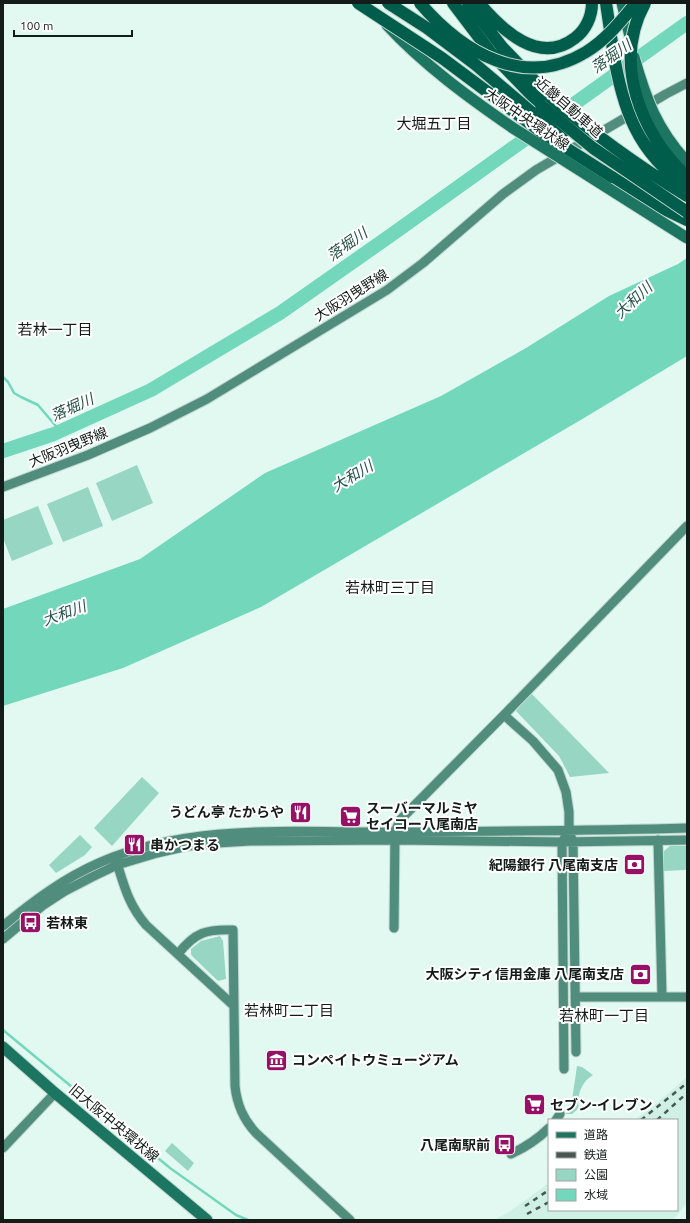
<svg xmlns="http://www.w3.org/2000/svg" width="690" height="1223" font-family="Ubuntu,'Noto Sans JP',sans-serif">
<rect width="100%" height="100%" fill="#e1f9f1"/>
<path fill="#cff0e5" d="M687,1077V1203L673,1220H494L509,1212L549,1183V1210H677V1120H634L650,1109Z"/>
<path fill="#96d6c2" d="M137,465L153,503L112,521L96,483Z
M88,487L103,526L63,542L47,504Z
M38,506L53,544L12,561L3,538V520Z
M531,693L609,773L570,777L559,756L516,711Z
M142,777L159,793L112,846L94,828Z
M80,835L92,847L85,855L56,873L49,865Z
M670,846H687V869L685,870L664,871V851Z
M220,936L223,941L226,979L218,981L191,955V949L201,941Z
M577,1066L582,1067L593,1075C582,1081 576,1096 579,1108L572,1114H566L572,1100Z
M172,1143L194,1163L188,1171L165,1151Z"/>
<path fill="#73d7bb" d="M687,258V356L584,418L261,607L123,668L3,706V609L140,559L265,473L441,396L526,348L609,296L678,264Z"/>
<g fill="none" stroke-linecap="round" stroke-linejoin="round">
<path stroke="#73d7bb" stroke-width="2.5" d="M3,377L8,382L14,393L21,397L38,405L60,431
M3,1030L170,1168L236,1215L248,1220"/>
<path stroke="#73d7bb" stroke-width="14" d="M3,451L54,434L151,390L280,313L394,233L687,23"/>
<defs>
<path id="secondary" d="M3,487L88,455L150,428L207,399L387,290L423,263L503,194L536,170L666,94L687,83
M504,715L533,741L558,770L566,792L569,812V831L573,842L576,1052
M658,840L662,996
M116,860C124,885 128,904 146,925L234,1006
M3,926C33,901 64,878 101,862C194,822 297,833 396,832C493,831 590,831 687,828
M394,928L395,832L400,820L504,715L687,526
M3,939L42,906L65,891L92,877L117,865L157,853L188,846L217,843L250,841L395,840L562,842L687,840
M178,954C195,932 207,929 233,930L235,1086C237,1105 243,1119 256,1133L350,1220
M575,997H687
M564,1069L562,842L565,837
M556,1120L560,1114
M3,1148L55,1093
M511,1154C526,1147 537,1140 549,1128"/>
<path id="primary" d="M622,3L632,45
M387,25C424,65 468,97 513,128
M3,1047L55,1093L207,1220"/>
<path id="highway" d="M453,3L491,53L541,105
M468,3L502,47L549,96
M479,3C502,30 539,66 575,38C586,30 592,16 592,3
M606,3L613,50
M612,177L662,208L687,220"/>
</defs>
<use href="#secondary" stroke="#c0d6ce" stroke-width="11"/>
<use href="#primary" stroke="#c0d6ce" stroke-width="13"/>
<use href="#highway" stroke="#c0d6ce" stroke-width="14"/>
<use href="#secondary" stroke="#508d7c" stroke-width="9"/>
<use href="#primary" stroke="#1c7561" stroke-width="11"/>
<use href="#highway" stroke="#005d4b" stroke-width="12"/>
<path stroke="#495652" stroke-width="2.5" stroke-dasharray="5 5" stroke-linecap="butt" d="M641,1120L687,1083
M657,1120L687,1093
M525,1206L549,1190
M527,1214L549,1202"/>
<defs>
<path id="primary-bridge" d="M634,57C646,100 657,129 687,162
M513,128L687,238"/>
<path id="highway-bridge" d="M358,3L442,58L544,134L612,177
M388,3L427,28L476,65L563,139
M420,3C462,52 524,90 586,52C606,40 621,21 636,3
M645,3C612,63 641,133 687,177
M613,50C622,107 637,153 687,186
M549,96C592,133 638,166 687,196
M541,105L593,148L687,212"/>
</defs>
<use href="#primary-bridge" stroke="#c0d6ce" stroke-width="13" stroke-linecap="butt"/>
<use href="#highway-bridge" stroke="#c0d6ce" stroke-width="14" stroke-linecap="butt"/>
<use href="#primary-bridge" stroke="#1c7561" stroke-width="11"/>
<use href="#highway-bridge" stroke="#005d4b" stroke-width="12"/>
</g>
<defs>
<symbol id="restaurant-square" viewBox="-11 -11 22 22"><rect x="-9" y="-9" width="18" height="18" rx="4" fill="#961066" stroke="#fff"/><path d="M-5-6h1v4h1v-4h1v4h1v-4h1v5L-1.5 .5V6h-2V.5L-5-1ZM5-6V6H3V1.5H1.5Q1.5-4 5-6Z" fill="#fff"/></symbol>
<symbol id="supermarket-square" viewBox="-11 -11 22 22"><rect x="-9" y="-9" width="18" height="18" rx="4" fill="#961066" stroke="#fff"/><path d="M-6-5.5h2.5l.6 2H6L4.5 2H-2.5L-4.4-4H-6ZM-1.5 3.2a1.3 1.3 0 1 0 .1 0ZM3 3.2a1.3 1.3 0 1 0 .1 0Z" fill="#fff"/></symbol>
<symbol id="bank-square" viewBox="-11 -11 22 22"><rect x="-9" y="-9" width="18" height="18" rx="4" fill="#961066" stroke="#fff"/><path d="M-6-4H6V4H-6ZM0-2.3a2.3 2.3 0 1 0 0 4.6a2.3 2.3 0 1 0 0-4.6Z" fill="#fff"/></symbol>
<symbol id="bus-square" viewBox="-11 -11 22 22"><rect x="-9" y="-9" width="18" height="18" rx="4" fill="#961066" stroke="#fff"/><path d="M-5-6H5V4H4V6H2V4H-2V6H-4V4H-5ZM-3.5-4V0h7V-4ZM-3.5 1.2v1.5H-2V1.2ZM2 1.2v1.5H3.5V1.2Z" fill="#fff"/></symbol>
<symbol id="museum-square" viewBox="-11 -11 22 22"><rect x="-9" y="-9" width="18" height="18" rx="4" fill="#961066" stroke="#fff"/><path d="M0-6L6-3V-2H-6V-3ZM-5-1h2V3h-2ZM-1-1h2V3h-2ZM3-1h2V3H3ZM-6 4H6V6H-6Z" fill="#fff"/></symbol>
</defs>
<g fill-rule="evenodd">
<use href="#restaurant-square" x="288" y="800" width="25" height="25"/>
<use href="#supermarket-square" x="338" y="804" width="25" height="25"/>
<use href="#restaurant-square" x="122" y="832" width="25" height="25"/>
<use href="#bank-square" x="622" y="852" width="25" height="25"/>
<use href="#bus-square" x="18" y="910" width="25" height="25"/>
<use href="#bank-square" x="628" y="962" width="25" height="25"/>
<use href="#museum-square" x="264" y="1048" width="25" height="25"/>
<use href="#supermarket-square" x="522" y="1092" width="25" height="25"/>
<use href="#bus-square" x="492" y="1132" width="25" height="25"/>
</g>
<g text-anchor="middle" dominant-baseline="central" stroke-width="4" stroke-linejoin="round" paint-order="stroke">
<g font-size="14" fill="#131c19" stroke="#fff">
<text transform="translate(569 107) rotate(41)">近畿自動車道</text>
<text transform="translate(527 119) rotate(34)">大阪中央環状線</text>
<text transform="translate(351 295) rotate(-32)">大阪羽曳野線</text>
<text transform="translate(68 447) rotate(-22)">大阪羽曳野線</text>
<text transform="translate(114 1123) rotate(40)">旧大阪中央環状線</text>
</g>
<g font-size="14" font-weight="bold" fill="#131c19" stroke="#fff" text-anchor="start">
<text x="366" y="808">スーバーマルミヤ<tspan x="366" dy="16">セイコー八尾南店</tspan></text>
<text x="284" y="812" text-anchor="end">うどん亭 たからや</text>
<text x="150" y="845">串かつまる</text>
<text x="618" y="865" text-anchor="end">紀陽銀行 八尾南支店</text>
<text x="46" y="923">若林東</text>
<text x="624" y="974" text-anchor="end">大阪シティ信用金庫 八尾南支店</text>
<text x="292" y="1060">コンペイトウミュージアム</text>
<text x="550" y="1105">セブン-イレブン</text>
<text x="490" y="1145" text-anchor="end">八尾南駅前</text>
</g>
<g font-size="15" font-style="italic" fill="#285347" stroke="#fff">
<text transform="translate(611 56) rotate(-35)">落堀川</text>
<text transform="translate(347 244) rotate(-35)">落堀川</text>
<text transform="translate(633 300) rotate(-43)">大和川</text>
<text transform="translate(72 407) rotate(-24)">落堀川</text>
<text transform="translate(352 476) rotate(-31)">大和川</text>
<text transform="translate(64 613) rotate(-20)">大和川</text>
</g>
<g font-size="15" fill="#131c19" stroke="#fff">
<text x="434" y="123">大堀五丁目</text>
<text x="55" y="329">若林一丁目</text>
<text x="390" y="587">若林町三丁目</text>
<text x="289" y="1010">若林町二丁目</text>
<text x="604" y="1015">若林町一丁目</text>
</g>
</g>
<rect width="690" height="1223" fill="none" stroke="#131c19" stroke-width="8"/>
<rect x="548" y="1119" width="130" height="92" fill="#ffffff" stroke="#a1a4a3"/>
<rect x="556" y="1132" width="20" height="6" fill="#1c7561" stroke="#a1a4a3"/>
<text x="584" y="1139" font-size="12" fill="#131c19">道路</text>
<rect x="556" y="1152" width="20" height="6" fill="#495652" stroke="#a1a4a3"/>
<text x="584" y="1159" font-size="12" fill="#131c19">鉄道</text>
<rect x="556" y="1169" width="20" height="12" fill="#96d6c2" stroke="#a1a4a3"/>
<text x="584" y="1179" font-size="12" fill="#131c19">公園</text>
<rect x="556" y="1189" width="20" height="12" fill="#73d7bb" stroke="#a1a4a3"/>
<text x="584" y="1199" font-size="12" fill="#131c19">水域</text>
<path d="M14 30v6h118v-6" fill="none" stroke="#131c19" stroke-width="2"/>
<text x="20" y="30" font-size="12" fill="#131c19" stroke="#ffffff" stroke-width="3" paint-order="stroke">100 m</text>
</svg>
